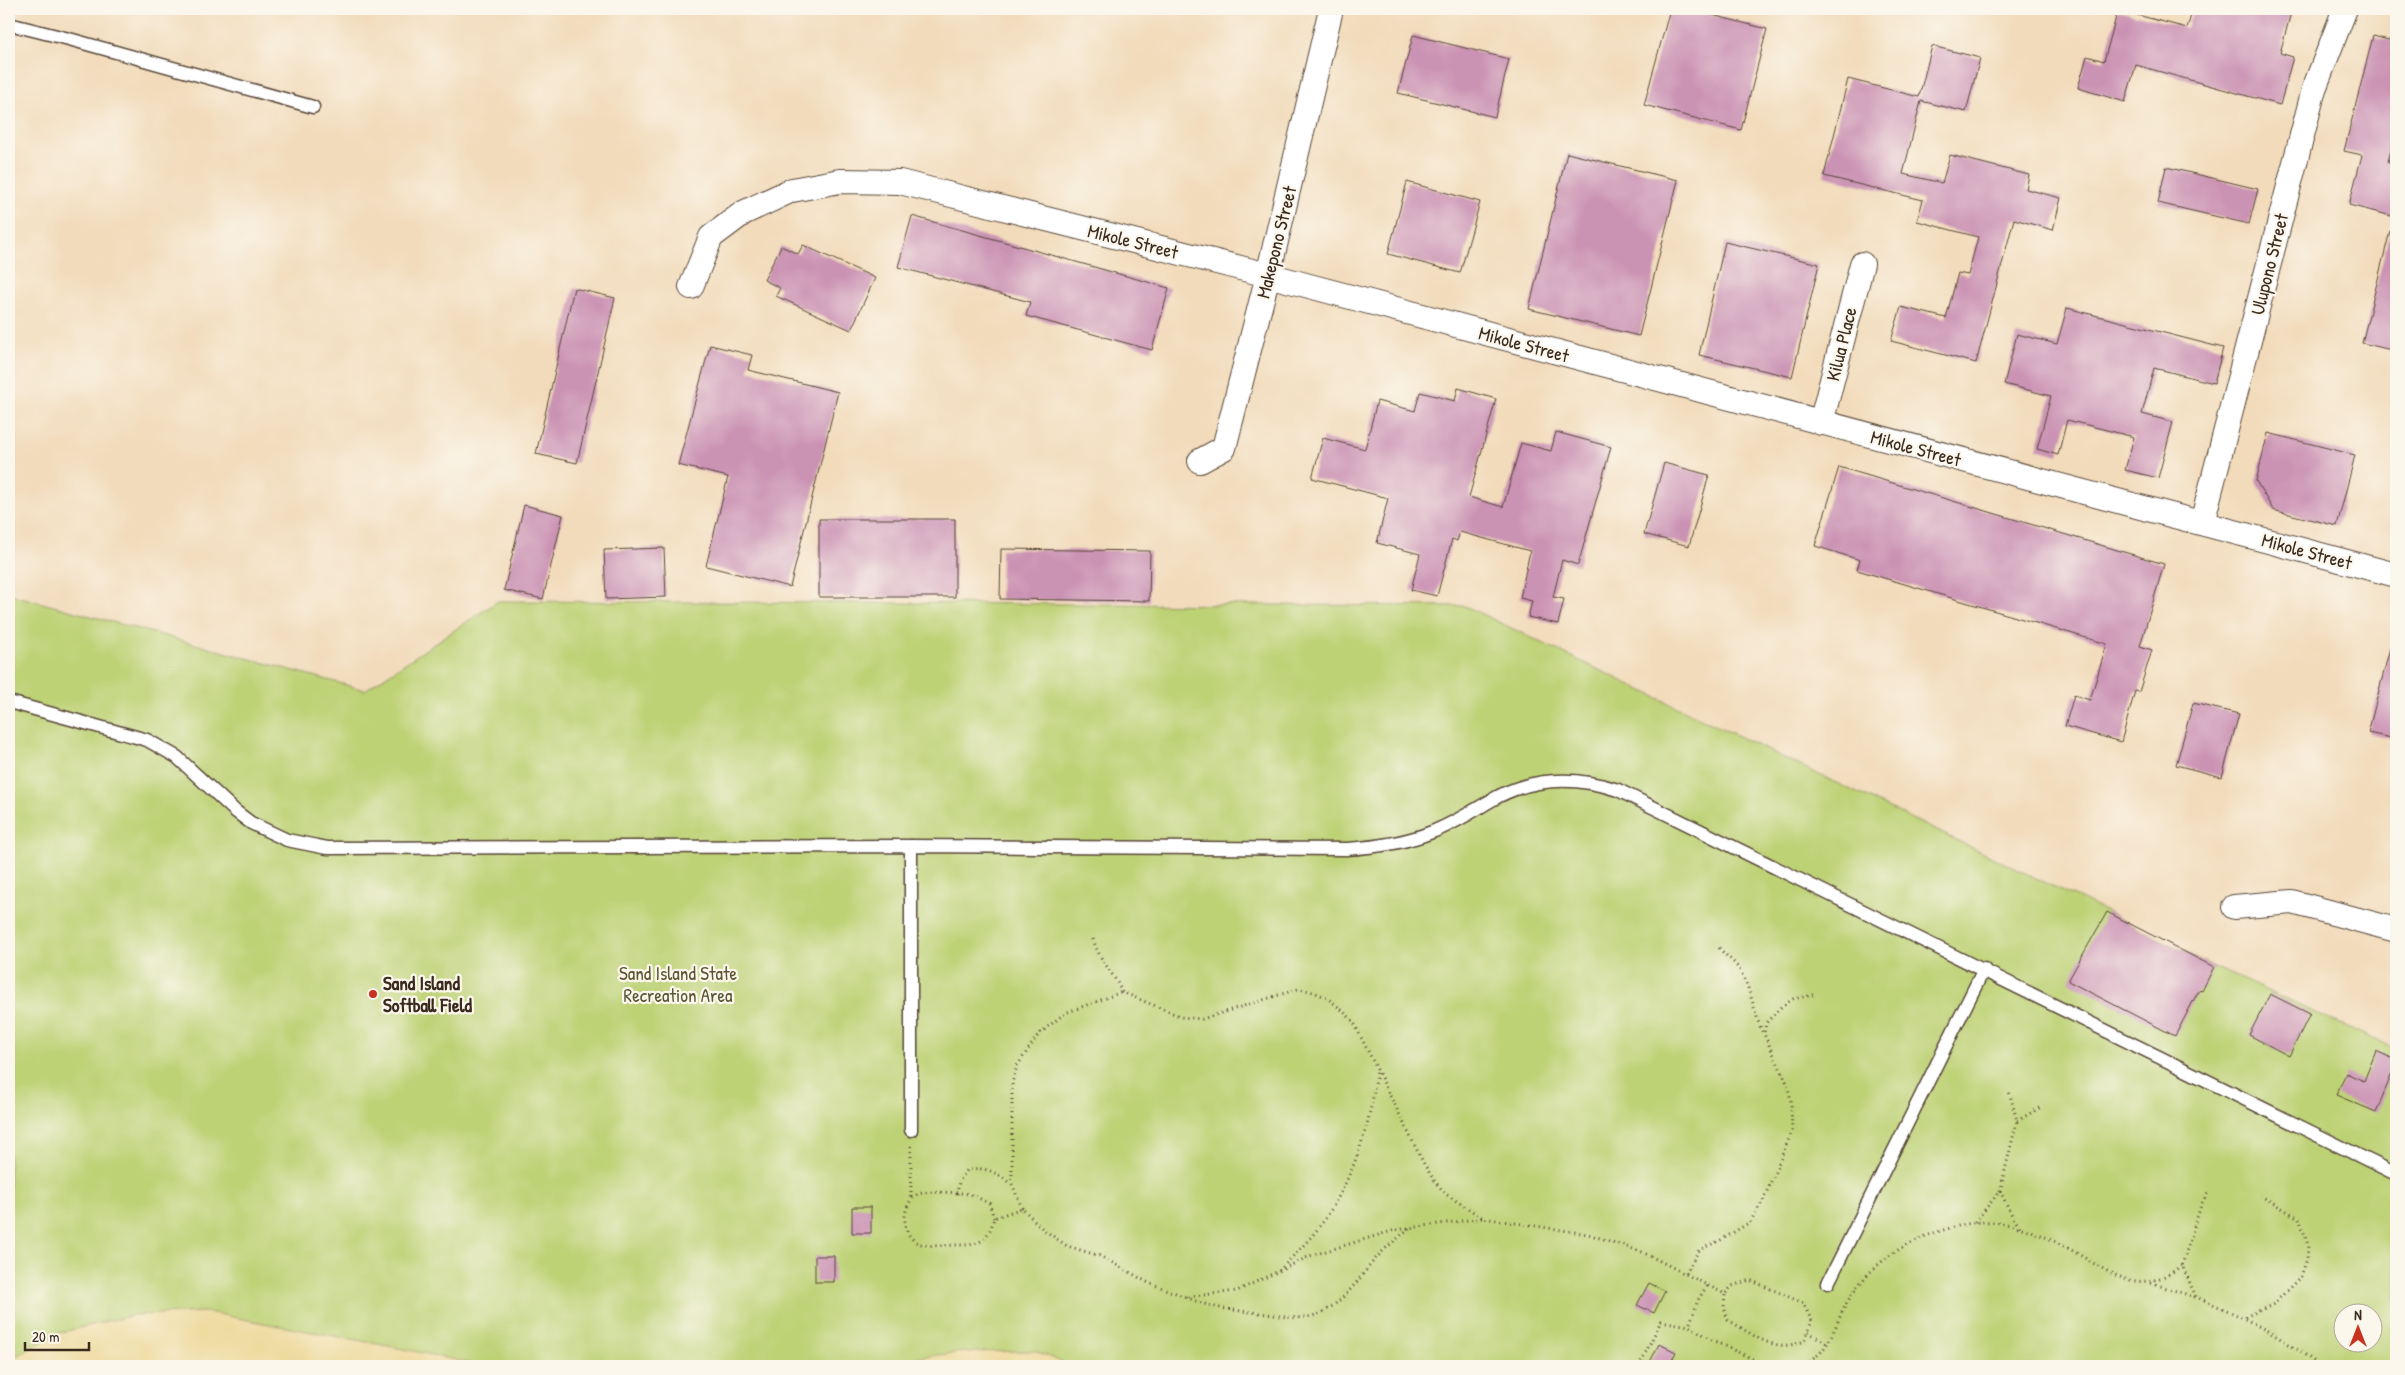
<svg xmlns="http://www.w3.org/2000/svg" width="2405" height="1375" font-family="'Patrick Hand',sans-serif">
<rect width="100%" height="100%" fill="#fbf7ec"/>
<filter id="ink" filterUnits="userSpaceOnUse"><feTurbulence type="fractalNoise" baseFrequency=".02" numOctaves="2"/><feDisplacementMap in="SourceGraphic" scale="10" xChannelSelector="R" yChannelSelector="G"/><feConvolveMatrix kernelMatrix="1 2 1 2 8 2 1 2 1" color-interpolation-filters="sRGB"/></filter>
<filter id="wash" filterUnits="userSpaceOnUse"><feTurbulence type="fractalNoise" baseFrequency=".0096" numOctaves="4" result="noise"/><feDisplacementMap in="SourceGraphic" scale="20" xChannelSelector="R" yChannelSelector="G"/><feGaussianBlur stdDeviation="1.12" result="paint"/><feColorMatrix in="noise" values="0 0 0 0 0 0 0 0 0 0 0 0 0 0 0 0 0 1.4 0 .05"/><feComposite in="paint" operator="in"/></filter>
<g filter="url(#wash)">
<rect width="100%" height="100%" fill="#f2dbbb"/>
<path fill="#bdd175" stroke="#7c7e4a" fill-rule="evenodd" d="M9,594L365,690L498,601L1465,606L2107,912L2214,967L2396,1049V1366H9ZM2342,1312H2372V1342H2342Z"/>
<path fill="#eeda9e" stroke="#94825e" d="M208,1312C299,1331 391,1344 481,1366H9V1360L58,1333L133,1315Z
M1036,1351L1070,1366H856L962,1352Z"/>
<g id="blocks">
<path fill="#ca92b3" d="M1670,9H1689L1767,29L1741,130L1644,105Z
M2193,9H2292L2280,53L2293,57L2280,105L2136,65L2125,102L2078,88L2087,56L2104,61L2118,10L2187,28Z
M1413,35L1509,59L1495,117L1398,93Z
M2373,36L2396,42V130L2388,162L2396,164V217L2349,205L2362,155L2344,151Z
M1932,46L1980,58L1966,112L1921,101L1903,174L1942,183L1950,155L2029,175L2026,189L2061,198L2053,230L2014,219L1976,363L1891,341L1901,307L1946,318L1958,273L1968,275L1978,237L1917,221L1923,200L1824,176L1848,79L1919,97Z
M1567,153L1678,180L1639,336L1529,309Z
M2166,167L2258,189L2249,224L2158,203Z
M1407,182L1480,202L1460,273L1388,254Z
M912,216L1169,288L1152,350L1026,316L1030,302L898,267Z
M2390,231L2396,232V351L2362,343Z
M1725,242L1819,264L1792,377L1699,355Z
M803,245L875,278L851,330L776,296L780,288L764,280L781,246L798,254Z
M574,288L615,298L577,463L536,454Z
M2067,308L2223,348L2214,383L2154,368L2142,414L2173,422L2158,478L2125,470L2134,437L2067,420L2058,455L2037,449L2051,396L2004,384L2017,334L2057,344Z
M710,345L752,355L748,370L838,392L790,587L706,566L728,477L678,465Z
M1458,388L1496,399L1469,497L1503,507L1521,443L1551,451L1556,432L1611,447L1578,565L1562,560L1553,597L1564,599L1558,624L1528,617L1532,601L1520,598L1530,551L1460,532L1457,541L1452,539L1437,596L1411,590L1420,554L1377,543L1388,498L1312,478L1323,438L1365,449L1377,401L1415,411L1420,392L1455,401Z
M2268,433L2355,455L2337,526L2273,510L2256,481Z
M1664,463L1709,475L1689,546L1644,534Z
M1839,467L2164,564L2140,646L2152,650L2139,692L2135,691L2121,742L2065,726L2074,695L2090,700L2107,644L1857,570L1860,560L1815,546Z
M524,505L563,515L543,599L504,590Z
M819,519H955V597H819Z
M664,548L666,597L606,599L604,550Z
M1001,549L1150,551L1149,601L1000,599Z
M2390,648L2396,649V739L2368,733Z
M2193,703L2239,714L2222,777L2176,765Z
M2107,912L2214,967L2202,991L2199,990L2175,1036L2068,981Z
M2270,994L2310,1014L2289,1056L2249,1035Z
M2376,1051L2396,1060V1064L2376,1112L2336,1095L2346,1073L2364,1081Z
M852,1207H871V1233H852Z
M815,1256H834V1282H815Z
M1649,1283L1665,1291L1654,1313L1637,1305Z
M1659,1344L1676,1352L1669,1366H1648Z"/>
</g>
</g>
<g filter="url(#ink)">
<use href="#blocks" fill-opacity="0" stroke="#564536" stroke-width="1"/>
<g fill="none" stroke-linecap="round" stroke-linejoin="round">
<defs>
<path id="lane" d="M9,24L69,39L313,107
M9,702L147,740L177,757L235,811L251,823L287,840L327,848L911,846L1347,849C1376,847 1405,843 1432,832C1456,823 1477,808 1499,796C1537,777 1578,777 1618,790L2396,1174
M911,1130V846
M1828,1283L1984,969"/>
<path id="street" d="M691,287L711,237L743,213L792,190L840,181L900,182L1268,275L2396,575
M1821,423L1862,264
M1200,461L1224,448L1268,275L1331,9
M2202,523L2314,89L2345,9
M2234,907L2292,902L2396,930"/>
</defs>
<use href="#lane" stroke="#564536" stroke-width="15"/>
<use href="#street" stroke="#564536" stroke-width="26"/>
<path stroke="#564536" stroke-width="3" stroke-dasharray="1 4" stroke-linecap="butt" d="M1093,939C1099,960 1114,973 1122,992L1182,1017L1202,1019L1298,989C1324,992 1335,1003 1353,1021L1424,1164L1435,1182L1447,1195L1483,1218L1588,1234L1642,1252L1725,1294L1732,1286L1750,1280L1803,1303L1812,1321L1804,1341C1773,1354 1755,1335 1728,1320L1724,1307L1725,1294
M1719,948C1724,954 1731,959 1736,965C1751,984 1753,1012 1763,1033
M2017,1121L2041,1107
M911,1146V1199
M2000,1191L2014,1219L2021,1228
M957,1194L959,1182L967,1170C987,1166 995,1172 1011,1184
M1022,1208L1012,1184V1083L1017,1066L1038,1035L1065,1013L1122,992
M994,1218L989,1203C983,1201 978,1197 972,1195C965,1192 924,1191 918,1194C900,1204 900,1238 921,1244C932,1247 948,1245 960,1245C981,1246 989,1238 994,1218L1022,1208L1044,1230L1067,1246L1100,1256L1147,1282L1186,1297L1237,1291L1310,1256L1395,1230L1483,1218
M1975,1222L2000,1191L2017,1121L2009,1091
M2182,1265L2201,1205L2209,1191
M1279,1271C1295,1254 1312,1238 1325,1219C1355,1174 1371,1123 1377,1070
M1686,1273L1699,1250L1723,1239L1750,1222L1763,1201L1792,1131L1791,1100L1787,1083L1764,1034L1766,1023L1781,1007L1793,999L1813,995
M2151,1283L2195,1297
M1707,1286L1698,1300L1689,1326L1718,1343L1768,1366
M1186,1297C1213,1309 1232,1310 1260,1313C1276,1315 1290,1319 1306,1317C1339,1313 1358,1278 1378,1256C1387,1246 1399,1238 1409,1228
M2245,1317L2274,1304L2301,1276L2307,1259L2308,1245L2299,1218L2261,1196
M1808,1332L1827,1343
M1639,1366L1661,1321L1689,1326
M1800,1366C1832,1353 1832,1328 1848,1301C1875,1255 1920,1233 1972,1223C2005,1217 2044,1235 2073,1251C2112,1273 2139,1299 2182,1265L2196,1297C2241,1315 2281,1336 2320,1366"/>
<use href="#lane" stroke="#fff" stroke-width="12"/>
<use href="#street" stroke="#fff" stroke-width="24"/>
</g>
</g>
<circle fill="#c8321e" stroke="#fbf7ec" stroke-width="2" cx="373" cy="994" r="5"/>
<g text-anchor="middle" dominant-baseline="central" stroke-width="4.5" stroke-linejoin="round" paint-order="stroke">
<g font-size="19" fill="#3b2a1e" stroke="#fbf7ec">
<text transform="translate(1133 241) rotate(14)">Mikole Street</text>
<text transform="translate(1276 242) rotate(-76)">Makepono Street</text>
<text transform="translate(2269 264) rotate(-76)">Ulupono Street</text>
<text transform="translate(1524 344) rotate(15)">Mikole Street</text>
<text transform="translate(1841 344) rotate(-76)">Kilua Place</text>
<text transform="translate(1916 448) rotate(15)">Mikole Street</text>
<text transform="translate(2307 551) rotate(15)">Mikole Street</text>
</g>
<g font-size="19" fill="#5c5434" stroke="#fbf7ec">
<text x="678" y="973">Sand Island State<tspan x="678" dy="22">Recreation Area</tspan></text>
</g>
<g font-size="19" font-weight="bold" fill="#3b2a1e" stroke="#fbf7ec" text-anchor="start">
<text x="383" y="983">Sand Island<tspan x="383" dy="22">Softball Field</tspan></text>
</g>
</g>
<rect width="2405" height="1375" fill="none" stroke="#fbf7ec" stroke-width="30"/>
<g transform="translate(2358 1328)"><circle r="24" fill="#fbf7ec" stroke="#aea59a"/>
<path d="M0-4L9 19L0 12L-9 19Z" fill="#c8321e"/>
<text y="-8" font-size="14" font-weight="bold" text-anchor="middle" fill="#3b2a1e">N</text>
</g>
<path d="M25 1342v8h64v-8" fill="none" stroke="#3b2a1e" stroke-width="2.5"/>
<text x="32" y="1342" font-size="15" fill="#3b2a1e" stroke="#fbf7ec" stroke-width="4" paint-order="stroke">20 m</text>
</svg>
